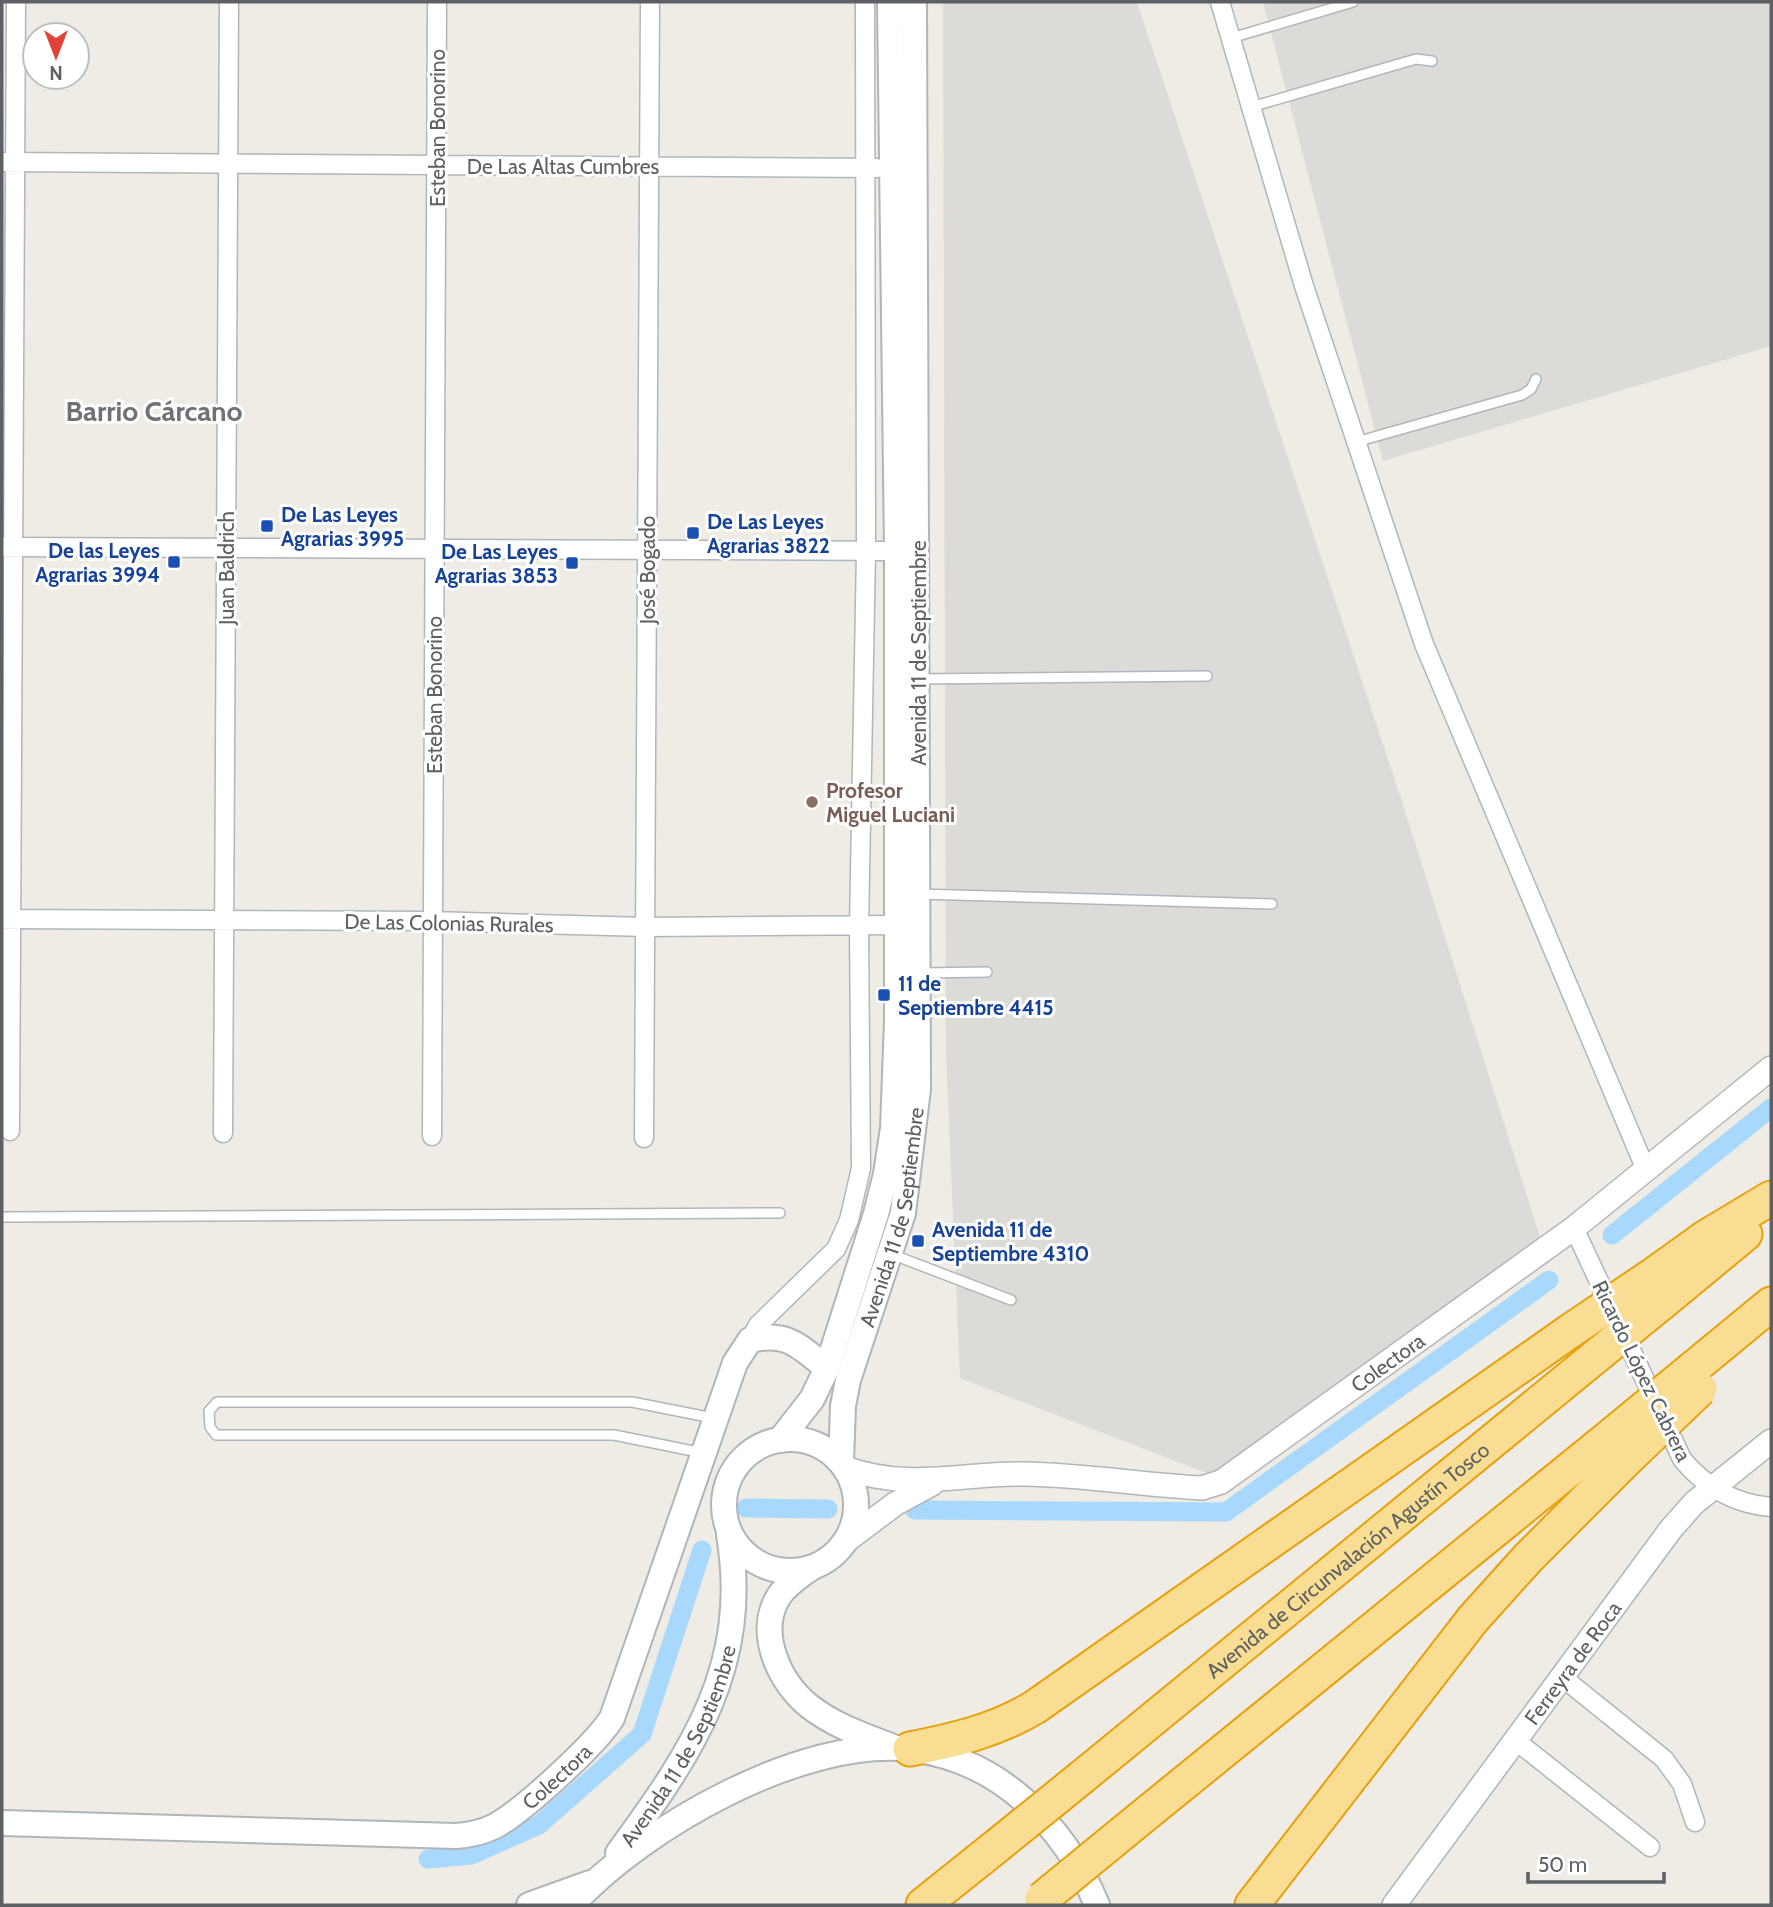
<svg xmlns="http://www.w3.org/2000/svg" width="1773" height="1907" font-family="Cabin,sans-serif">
<rect width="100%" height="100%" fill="#eeece5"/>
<path fill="#dddbd7" d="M943,2H1137L1405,811L1541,1240L1212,1475L960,1378L946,1055Z
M1263,2H1771V346L1383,461Z"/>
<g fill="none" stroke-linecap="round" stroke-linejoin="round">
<path stroke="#a8d8fb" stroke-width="19" d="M1612,1235L1771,1108
M746,1508L828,1509
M915,1510L1226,1512L1549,1280
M428,1859L471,1855L539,1825L642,1734L702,1550"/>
<defs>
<path id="service" d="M1231,38L1353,2
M1251,107L1416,59L1432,61
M1356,442L1522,395L1531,389L1536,379
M919,679L1207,676
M919,894L1272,904
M921,973L987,972
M2,1217L780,1213
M891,1254L1011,1300
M703,1453L614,1435H216L210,1427L209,1411L217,1402H632L713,1418"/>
<path id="minor" d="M1220,2L1304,286L1424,644L1646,1170
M2,162L877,168
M2,547L908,551
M2,919L432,921L646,927L897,925
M10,1131L16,2
M223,1133L229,2
M432,1136L437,2
M644,1138L650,2
M1574,1228L1682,1459C1705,1487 1735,1504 1771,1507
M750,1340L758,1325L836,1249L849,1220L861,1168L859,927L866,551L865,2
M1562,1677L1664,1759L1682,1784L1695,1822
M1515,1740L1650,1847"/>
<g id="tertiary">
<path id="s1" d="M845,1468C910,1491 960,1473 1025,1474C1084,1475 1143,1485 1202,1488L1221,1482L1574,1228L1771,1068"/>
<path d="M847,1540L895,1504L932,1484"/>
<path id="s2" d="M1394,1905L1671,1529L1694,1503L1771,1441"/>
</g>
<g id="secondary">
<circle cx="790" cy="1505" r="66"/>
<path d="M780,1440L812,1399L827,1368L876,1214L886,1174L893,1128L897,1021V551L890,2"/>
<path id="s3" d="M841,1462L843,1406L848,1380L903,1213L918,1089L914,2"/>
<path d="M811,1568C800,1576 787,1584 779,1596C756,1632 779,1682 809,1706C833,1725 862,1735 891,1746"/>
<path id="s4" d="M2,1823L456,1836C469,1835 481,1833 493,1827C521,1813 595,1745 612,1718L735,1363L750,1340C788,1331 798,1346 827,1368"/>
<path id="s5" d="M618,1853C692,1752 751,1666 729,1535"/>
<path d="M529,1905L590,1883"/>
<path d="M572,1905C642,1828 803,1736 911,1749C999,1759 1065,1826 1097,1905"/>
</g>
<g id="motorway">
<path d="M1653,1275L1706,1237L1771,1198"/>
<path d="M1664,1301L1745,1234"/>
<path d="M1692,1369L1771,1304"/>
<path d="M910,1749C955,1740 995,1731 1035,1707L1570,1331"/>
<path id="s6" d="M1082,1777L1584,1366"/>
<path d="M1125,1831L1613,1434"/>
<path d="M923,1905L998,1845"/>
<path d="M1252,1905L1473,1619L1528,1558L1625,1461"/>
</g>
</defs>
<use href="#service" stroke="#b2b5b9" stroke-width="12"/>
<use href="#minor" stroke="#b2b5b9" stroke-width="21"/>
<use href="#tertiary" stroke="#b2b5b9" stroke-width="26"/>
<use href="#secondary" stroke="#b1b4b9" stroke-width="28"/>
<use href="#motorway" stroke="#e8a00b" stroke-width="37"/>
<use href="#service" stroke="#fff" stroke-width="9"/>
<use href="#minor" stroke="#fff" stroke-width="18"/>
<use href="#tertiary" stroke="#fff" stroke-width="23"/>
<use href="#secondary" stroke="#fff" stroke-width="24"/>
<use href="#motorway" stroke="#f8dd92" stroke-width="33"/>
<defs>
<path id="motorway-bridge" d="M1570,1331L1653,1275
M1584,1366L1664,1301
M1613,1434L1692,1369
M1625,1461L1700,1389
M998,1845L1082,1777
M1042,1899L1125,1831"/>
</defs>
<use href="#motorway-bridge" stroke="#e8a00b" stroke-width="37" stroke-linecap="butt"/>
<use href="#motorway-bridge" stroke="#f8dd92" stroke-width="33"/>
</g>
<g fill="#1a4fb4" stroke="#fff" stroke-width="2.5">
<rect x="260" y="519" width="14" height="14" rx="3.5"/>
<rect x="686" y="526" width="14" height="14" rx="3.5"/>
<rect x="167" y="555" width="14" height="14" rx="3.5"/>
<rect x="565" y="556" width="14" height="14" rx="3.5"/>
<rect x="877" y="988" width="14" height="14" rx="3.5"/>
<rect x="911" y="1234" width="14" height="14" rx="3.5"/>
</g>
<circle fill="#8d6e63" stroke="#fff" stroke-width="2.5" cx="812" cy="802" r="7"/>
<g text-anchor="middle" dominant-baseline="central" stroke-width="6" stroke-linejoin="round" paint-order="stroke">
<g font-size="21" fill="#5d6064" stroke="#fff">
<text transform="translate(437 128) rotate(-90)">Esteban Bonorino</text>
<text x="563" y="166">De Las Altas Cumbres</text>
<text transform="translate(226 568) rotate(-90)">Juan Baldrich</text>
<text transform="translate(647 570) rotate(-90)">José Bogado</text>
<text transform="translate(918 653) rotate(-90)">Avenida 11 de Septiembre</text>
<text transform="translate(434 695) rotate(-90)">Esteban Bonorino</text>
<text transform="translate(449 923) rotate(1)">De Las Colonias Rurales</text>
<text stroke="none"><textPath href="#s3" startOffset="252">Avenida 11 de Septiembre</textPath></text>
<text stroke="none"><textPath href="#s1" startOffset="584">Colectora</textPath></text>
<text transform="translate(1642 1371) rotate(64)">Ricardo López Cabrera</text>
<text stroke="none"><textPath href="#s6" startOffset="343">Avenida de Circunvalación Agustín Tosco</textPath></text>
<text stroke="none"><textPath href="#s2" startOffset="301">Ferreyra de Roca</textPath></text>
<text stroke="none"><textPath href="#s5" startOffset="124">Avenida 11 de Septiembre</textPath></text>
<text stroke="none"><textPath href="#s4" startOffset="574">Colectora</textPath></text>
</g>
<g font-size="21" font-weight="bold" fill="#164399" stroke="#fff" text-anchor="start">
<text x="281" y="514">De Las Leyes<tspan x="281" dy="24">Agrarias 3995</tspan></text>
<text x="707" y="521">De Las Leyes<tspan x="707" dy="24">Agrarias 3822</tspan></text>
<text x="160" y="550" text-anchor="end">De las Leyes<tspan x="160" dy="24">Agrarias 3994</tspan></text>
<text x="558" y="551" text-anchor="end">De Las Leyes<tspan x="558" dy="24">Agrarias 3853</tspan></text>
<text x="898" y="983">11 de<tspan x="898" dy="24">Septiembre 4415</tspan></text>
<text x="932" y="1229">Avenida 11 de<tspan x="932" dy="24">Septiembre 4310</tspan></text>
</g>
<g font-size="21" font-weight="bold" fill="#785e54" stroke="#fff" text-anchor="start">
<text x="826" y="790">Profesor<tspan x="826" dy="24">Miguel Luciani</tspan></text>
</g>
<g font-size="28" font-weight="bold" fill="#6e7276" stroke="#fff">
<text x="154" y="411">Barrio Cárcano</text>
</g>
</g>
<rect width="1773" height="1907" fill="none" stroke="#5d6064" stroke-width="7"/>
<g transform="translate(56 56) rotate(180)"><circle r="33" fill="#ffffff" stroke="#bebfc1" stroke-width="2"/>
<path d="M0-5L12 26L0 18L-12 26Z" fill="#e14338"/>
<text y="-10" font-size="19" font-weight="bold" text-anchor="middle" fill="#5d6064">N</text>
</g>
<path d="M1528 1872v10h136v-10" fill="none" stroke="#5d6064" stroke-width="3.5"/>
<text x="1538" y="1872" font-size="21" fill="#5d6064" stroke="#ffffff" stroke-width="5" paint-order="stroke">50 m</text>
</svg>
